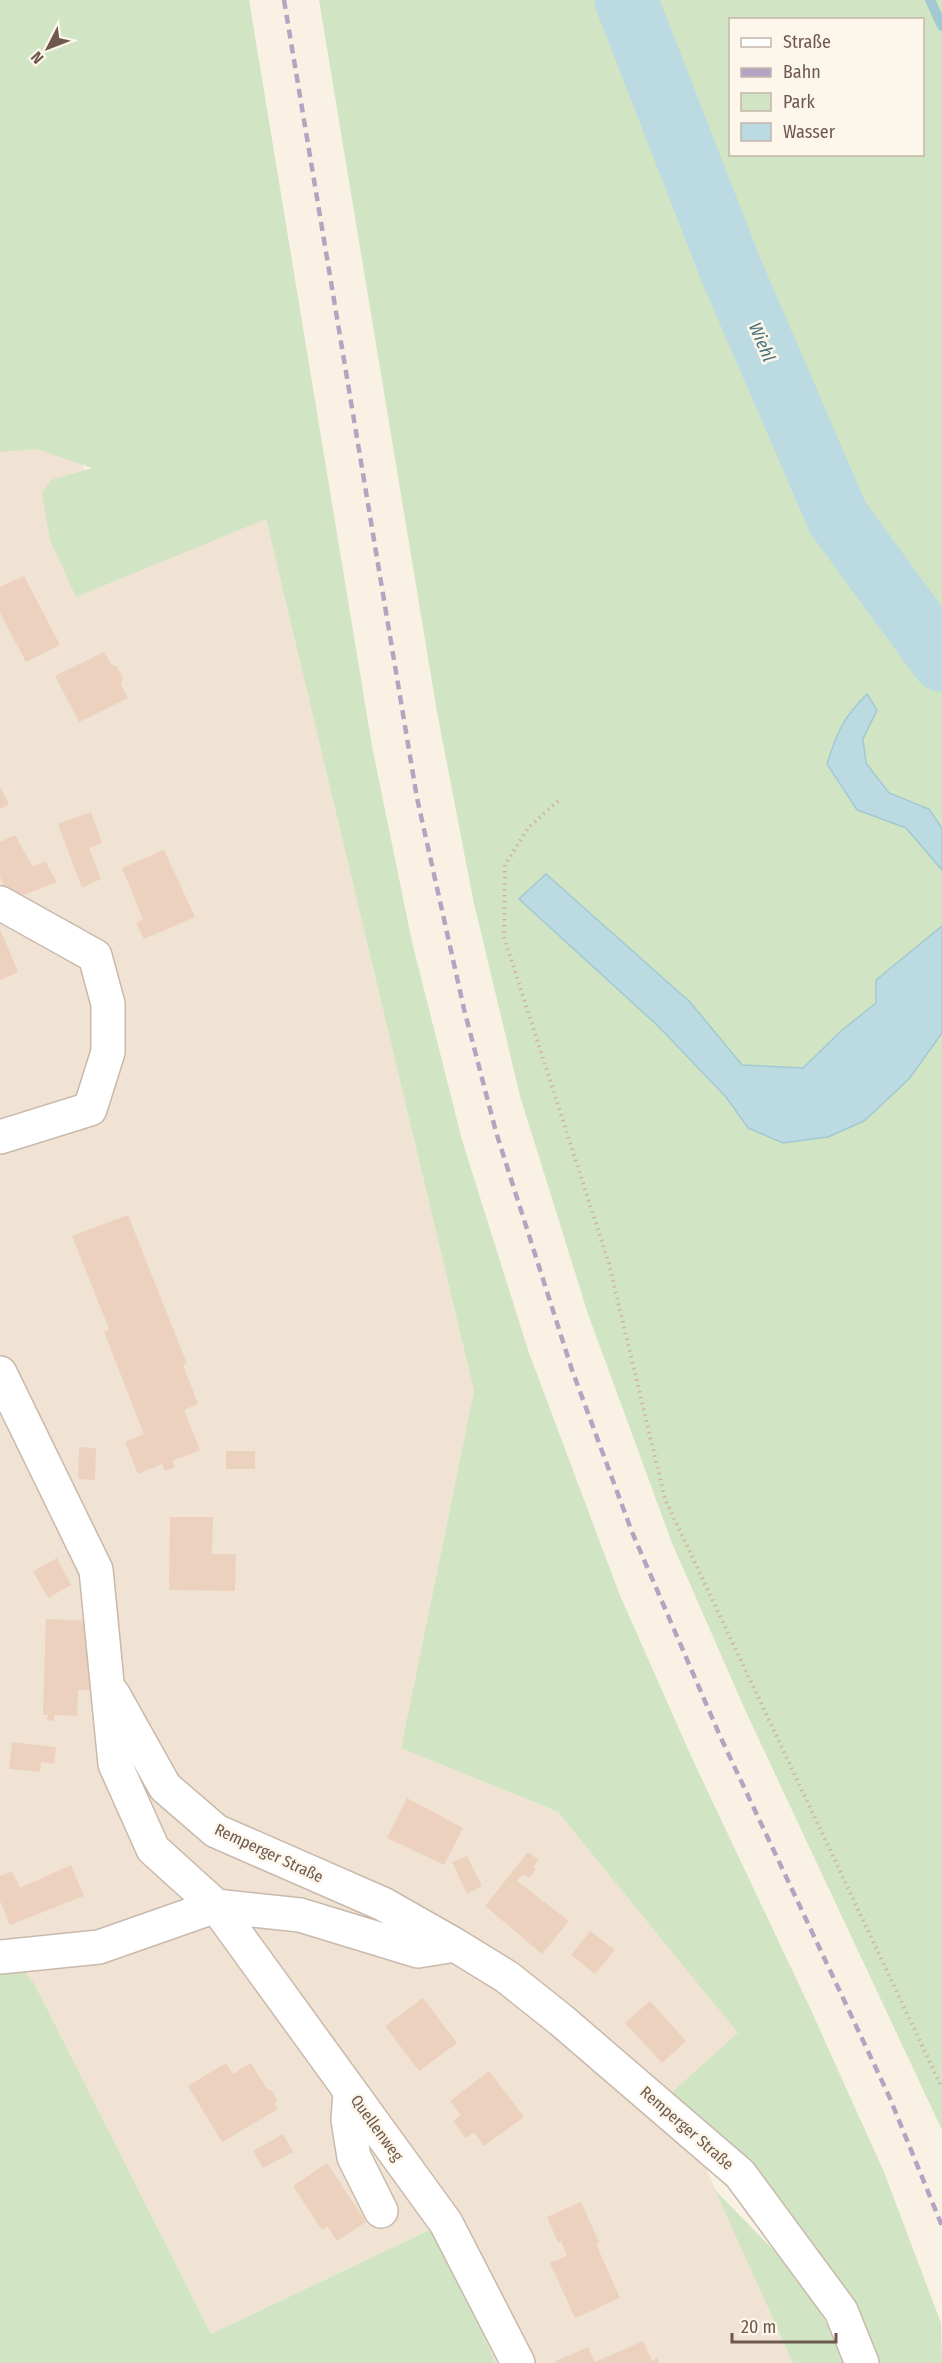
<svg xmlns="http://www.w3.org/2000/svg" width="942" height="2363" font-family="'Fira Sans Condensed',sans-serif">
<rect width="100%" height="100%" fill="#f9f1e4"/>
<path fill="#f0e3d3" d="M70,435L125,566L266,519L474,1391L401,1748L558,1812L739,2033L672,2092L793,2363H496L432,2228L211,2334L34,1983L0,1943V451Z"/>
<path fill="#d1e5c4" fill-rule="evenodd" d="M0,0H249L372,746L412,942L462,1140L528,1350L619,1593L691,1756L810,2008L884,2172L941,2323L942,2363H878L763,2177L672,2092L738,2033L558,1812L401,1748L474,1391L266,519L76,597L50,540L42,493L51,480L92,468L37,449L0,452Z
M319,0H942V2130L746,1712L672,1543L588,1314L520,1096L473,899L437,712ZM730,20H922V154H730Z
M0,1943L34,1983L211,2334L433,2228L496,2363H0Z
M715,2190L796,2273L838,2342L847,2363H793Z"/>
<path fill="#bbdae1" stroke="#a2c9d1" stroke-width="1.5" d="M867,694L877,710L863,739L866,763L889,793L929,809L942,828V870L906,828L857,810L827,764C837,732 843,718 867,694Z
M546,874L690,1002L742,1065L803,1068L841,1031L876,1003V980L942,926V1033L909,1079L864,1121L828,1137L783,1143L748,1128L726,1097L658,1026L519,899Z"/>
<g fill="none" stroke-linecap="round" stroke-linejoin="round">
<path stroke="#a2c9d1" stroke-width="10" d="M930,0L942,26"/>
<path stroke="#bbdae1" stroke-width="63" d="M626,0L731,270L838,518L942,660"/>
</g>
<path fill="#ecd1bf" d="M24,576L60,645L26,662L0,613V587Z
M104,652L111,664L117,667L123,678L121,685L128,698L79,722L55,676Z
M0,786L9,804L0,809Z
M91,812L102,843L89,848L101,879L82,888L58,824Z
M15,835L33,867L45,861L57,882L11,900L0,877V842Z
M164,850L195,917L144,939L136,923L143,919L122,868Z
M0,929L18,972L0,980Z
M128,1215L187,1364L183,1365L198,1404L184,1410L200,1450L172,1461L175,1467L165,1471L162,1464L138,1474L125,1442L144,1434L104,1332L109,1329L72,1236Z
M79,1447L96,1448L95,1480L79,1479L78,1477Z
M226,1451H255V1469H226Z
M170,1517H213L212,1554H236L235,1591L169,1590Z
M57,1558L71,1585L48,1598L33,1571Z
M46,1619L95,1621L93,1690H78L77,1716L54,1715V1721L47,1720L48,1715H43Z
M12,1742L56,1747L54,1764L41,1762L40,1772L9,1769Z
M407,1798L463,1828L444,1865L387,1838Z
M528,1852L539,1860L533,1867L536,1869L529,1878L523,1874L517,1881L569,1921L542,1954L485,1906Z
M467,1856L482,1886L467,1894L452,1862Z
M71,1865L84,1896L10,1925L0,1901V1876L12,1871L20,1888Z
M590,1931L615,1950L595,1974L571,1955Z
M423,1998L457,2043L419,2071L385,2026Z
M650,2001L686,2041L662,2063L625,2023Z
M226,2063L233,2074L251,2063L267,2089L272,2091L277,2099L275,2104L278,2109L222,2142L188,2086Z
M489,2071L524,2117L484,2146L474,2132L465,2138L453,2121L461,2115L450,2101Z
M283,2134L293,2152L263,2168L253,2151Z
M327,2163L366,2222L337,2241L327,2226L322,2230L293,2186Z
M581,2202L599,2242L596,2244L620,2298L575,2318L550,2263L567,2256L561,2241L558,2243L547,2217Z
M643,2341L652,2361L657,2358L660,2363H556V2361L588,2347L595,2362Z"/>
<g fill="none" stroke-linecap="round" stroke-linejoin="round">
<defs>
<path id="minor" d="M0,903L95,956L108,1004V1052L90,1109L0,1137
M0,1373L96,1570L115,1764L153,1849L216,1906L300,1915L418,1951L455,1945L507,1977L561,2020L740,2174L841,2311L862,2363
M113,1694L165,1787L216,1831L383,1904L455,1945
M0,1957L99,1947L216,1906L446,2223L518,2363
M350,2092L348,2120L354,2157L381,2211"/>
</defs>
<use href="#minor" stroke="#c9b9ac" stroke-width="36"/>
<path stroke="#d0b5a2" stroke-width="4" stroke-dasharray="1.5 4.5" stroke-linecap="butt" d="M558,801L528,828L505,865L504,937L609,1264L665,1499L942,2088"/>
<use href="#minor" stroke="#fff" stroke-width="33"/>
<path stroke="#b4a4c1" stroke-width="4.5" stroke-dasharray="9 6" stroke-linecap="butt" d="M284,0L417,798L464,1009L496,1132L572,1370L632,1532L720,1736L889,2096L942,2226"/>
</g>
<g text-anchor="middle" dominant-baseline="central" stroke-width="5" stroke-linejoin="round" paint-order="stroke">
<g font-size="16" fill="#6f594d" stroke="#fdf6ea">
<text transform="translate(269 1853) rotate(25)">Remperger Straße</text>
<text transform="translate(377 2128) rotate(54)">Quellenweg</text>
<text transform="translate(687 2128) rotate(41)">Remperger Straße</text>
</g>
<g font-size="18" font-style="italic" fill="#497680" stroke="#fdf6ea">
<text transform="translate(762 342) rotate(67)">Wiehl</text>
</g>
</g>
<rect x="729" y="18" width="195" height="138" fill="#fdf6ea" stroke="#c4b7ab" stroke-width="1.5"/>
<rect x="741" y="38" width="30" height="9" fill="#ffffff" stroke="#c4b7ab" stroke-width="1.5"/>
<text x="783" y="48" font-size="18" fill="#6f594d">Straße</text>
<rect x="741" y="68" width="30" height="9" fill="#b4a4c1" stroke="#c4b7ab" stroke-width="1.5"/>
<text x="783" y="78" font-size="18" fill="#6f594d">Bahn</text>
<rect x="741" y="93" width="30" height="18" fill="#d1e5c4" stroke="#c4b7ab" stroke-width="1.5"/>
<text x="783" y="108" font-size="18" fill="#6f594d">Park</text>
<rect x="741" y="123" width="30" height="18" fill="#bbdae1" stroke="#c4b7ab" stroke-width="1.5"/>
<text x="783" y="138" font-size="18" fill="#6f594d">Wasser</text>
<g transform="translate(48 48) rotate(228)" stroke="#fdf6ea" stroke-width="4.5" paint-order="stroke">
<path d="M0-4.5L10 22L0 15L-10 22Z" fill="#6f594d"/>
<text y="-9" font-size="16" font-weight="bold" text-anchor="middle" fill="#6f594d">N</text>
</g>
<path d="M732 2333v9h104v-9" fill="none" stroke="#6f594d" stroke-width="3"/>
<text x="741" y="2333" font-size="18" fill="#6f594d" stroke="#fdf6ea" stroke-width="4.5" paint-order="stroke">20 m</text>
</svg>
